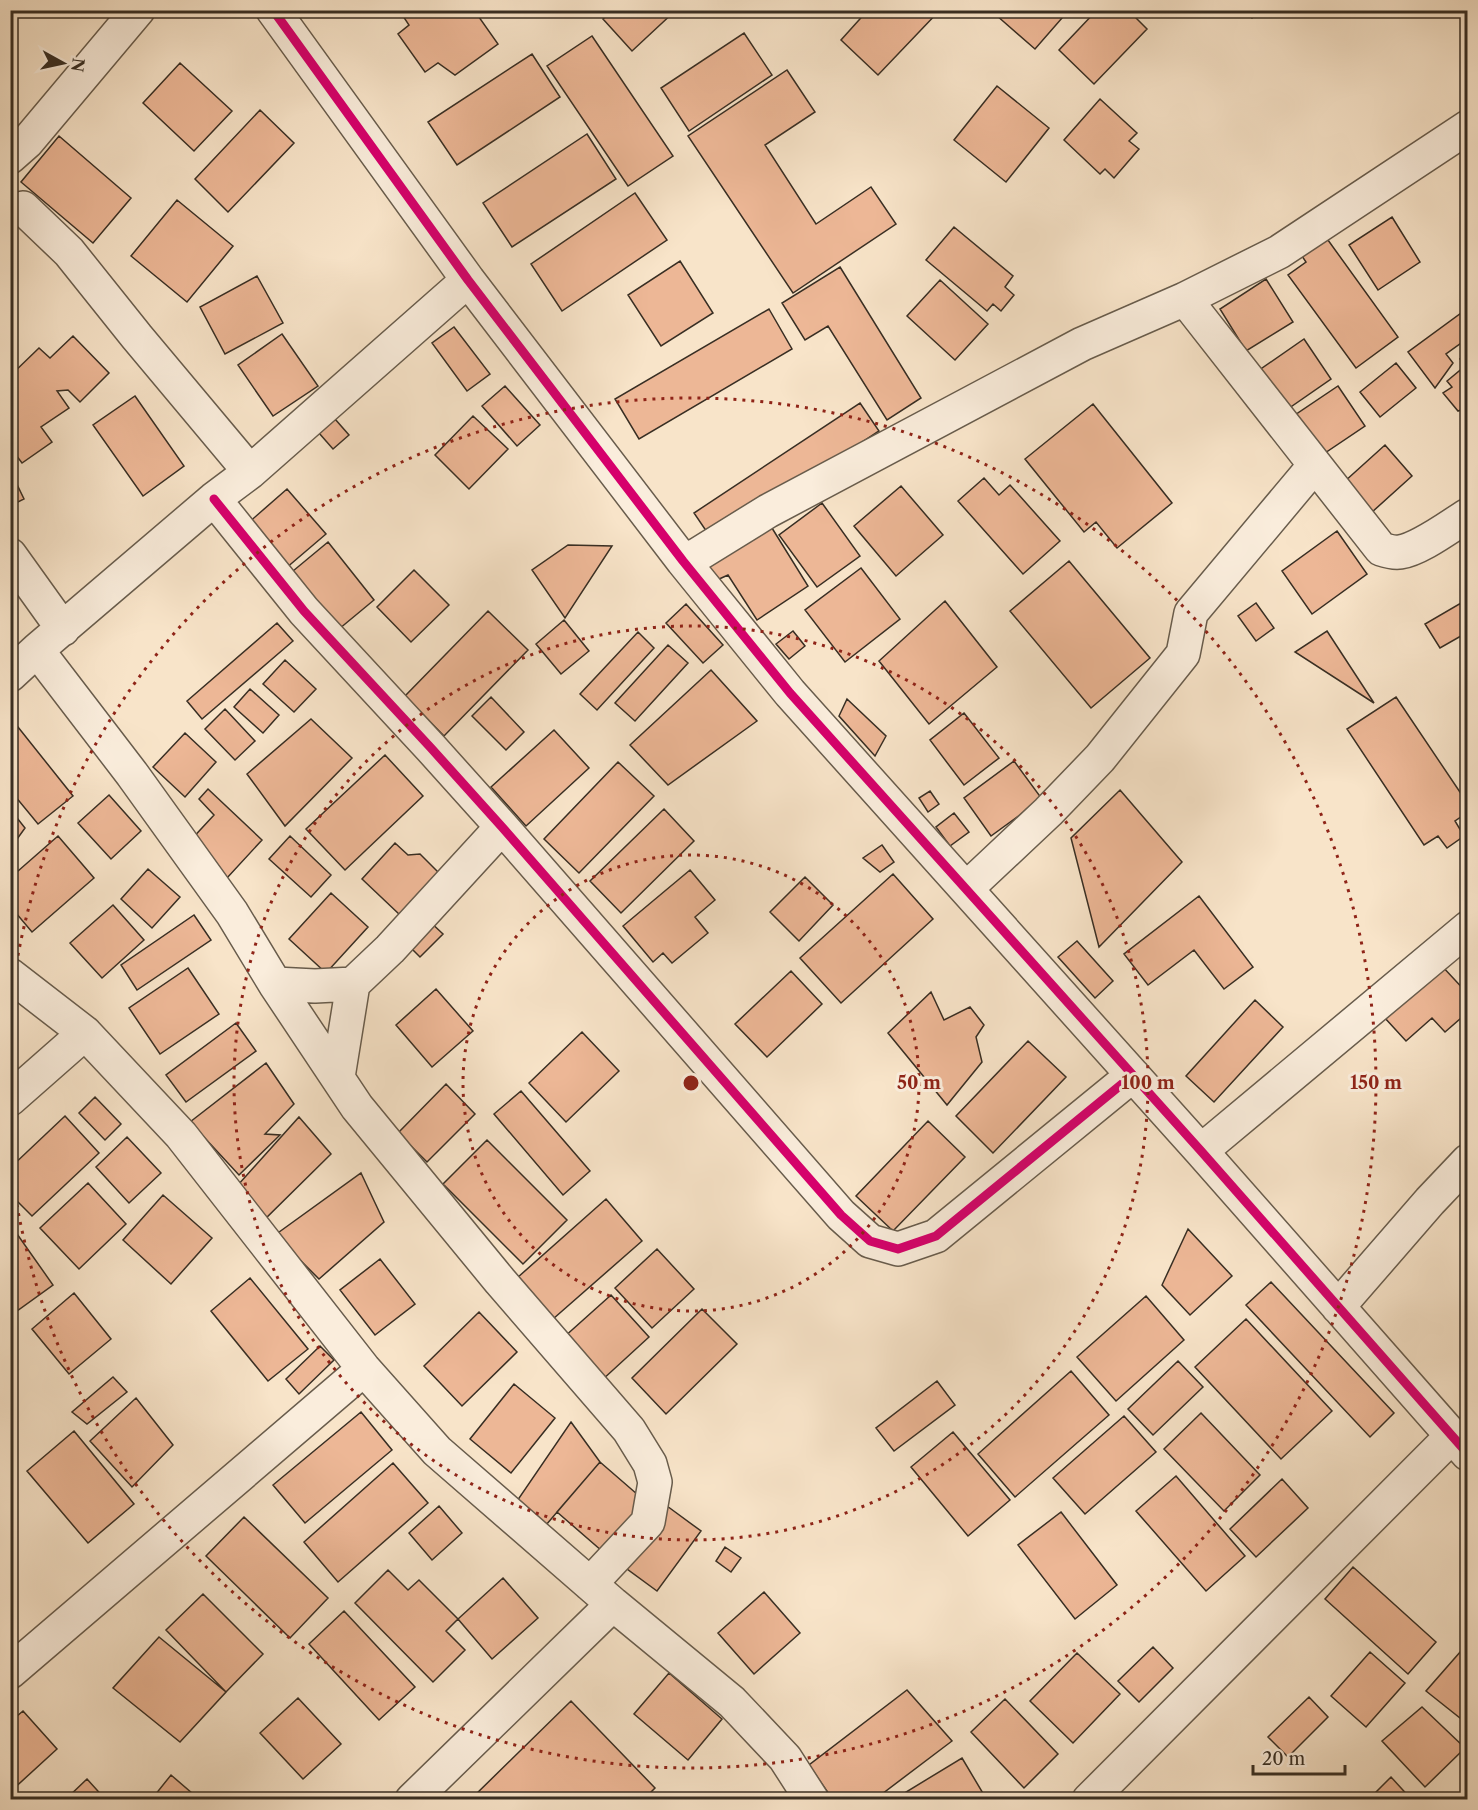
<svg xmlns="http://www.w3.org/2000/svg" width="1478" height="1810" font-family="'Libre Caslon Text',serif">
<rect width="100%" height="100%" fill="#f8e4c9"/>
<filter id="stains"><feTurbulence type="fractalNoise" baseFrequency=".00333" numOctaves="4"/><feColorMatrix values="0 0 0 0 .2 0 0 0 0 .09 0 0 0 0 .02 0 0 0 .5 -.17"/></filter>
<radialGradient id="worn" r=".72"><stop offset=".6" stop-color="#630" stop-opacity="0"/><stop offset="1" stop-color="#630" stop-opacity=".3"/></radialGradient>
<path fill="#edb796" stroke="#382e23" stroke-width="1.5" d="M399,10H474L498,44L455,75L438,63L425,72L398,34L409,25Z
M612,10H676L632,51L603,19Z
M868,10H940L878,75L841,40Z
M1000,10H1069L1035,49L996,15Z
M1097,10H1128L1147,29L1094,84L1059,50Z
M1245,10H1261L1252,18Z
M744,33L772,75L689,131L661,88Z
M592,36L673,156L628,186L547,66Z
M532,54L560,97L457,165L428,122Z
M180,63L232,111L194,151L143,103Z
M787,70L815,112L765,145L816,224L871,187L896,224L793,293L688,136Z
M997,86L1049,128L1006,182L954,140Z
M1100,99L1137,133L1129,141L1139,149L1114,178L1105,169L1100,174L1064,140Z
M260,110L294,143L228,212L195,179Z
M587,134L616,179L512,247L483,203Z
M59,136L131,198L93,243L21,182Z
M635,193L667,240L562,311L531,264Z
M177,200L233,246L187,302L131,256Z
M1392,217L1420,262L1378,290L1349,245Z
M954,227L1013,276L1005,287L1014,295L1001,311L993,304L987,311L926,260Z
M1320,229L1398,337L1356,368L1288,275L1306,262L1296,247Z
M680,261L713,313L661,346L628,295Z
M840,267L921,398L887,420L828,326L805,340L782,303Z
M257,276L283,323L225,354L200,307Z
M1266,279L1293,322L1246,351L1220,309Z
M940,280L988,324L955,360L907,316Z
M1468,308V338L1446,354L1453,363L1435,388L1408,352Z
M769,309L792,349L639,439L615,399Z
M454,327L490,374L467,391L432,343Z
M282,334L318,386L273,416L238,365Z
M73,336L109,373L80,402L68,390L57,391L69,408L41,427L52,442L22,463L10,447V376L39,348L50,358Z
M1304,339L1331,379L1282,413L1255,373Z
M1468,353V410L1466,408L1458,411L1443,393L1452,387L1447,381L1465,366L1460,359Z
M1396,363L1416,388L1380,417L1360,392Z
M505,386L540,425L517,446L482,406Z
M1338,386L1365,426L1316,459L1289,419Z
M135,396L184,466L143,496L93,425Z
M860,403L879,431L713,541L694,513Z
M1093,404L1172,503L1117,548L1096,522L1084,532L1025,459Z
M473,416L508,449L469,489L435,455Z
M335,419L349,435L333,449L319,433Z
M1385,445L1412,476L1371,513L1344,482Z
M10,470L24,499L10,506Z
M984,478L999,495L1010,485L1060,541L1023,574L958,501Z
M901,486L943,535L896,576L854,526Z
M287,489L326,534L285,569L247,524Z
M822,503L860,556L817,587L779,535Z
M767,520L808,586L757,620L728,575L717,580L704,561Z
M1337,531L1367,574L1312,614L1282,571Z
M328,542L374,600L339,629L293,571Z
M568,545L612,546L565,618L532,570Z
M1069,561L1150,658L1091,708L1010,611Z
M861,568L900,619L845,662L805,610Z
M414,570L449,605L411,642L377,607Z
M945,601L997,667L929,724L879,661Z
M1256,603L1274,628L1256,641L1238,616Z
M1461,603L1468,614V632L1440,648L1425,624Z
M686,604L723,645L703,663L666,623Z
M488,611L528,650L444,736L405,696Z
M564,620L589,651L561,674L536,644Z
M277,623L293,641L202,719L187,701Z
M793,631L805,646L789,659L776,644Z
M1327,631L1374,703L1295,652Z
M638,632L654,648L597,710L580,694Z
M668,645L688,663L635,721L615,703Z
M285,660L316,689L294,712L263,684Z
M711,670L757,721L668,785L630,745Z
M250,689L279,715L263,733L234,707Z
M491,697L524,732L506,750L472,716Z
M1396,697L1468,804V812L1455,821L1464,836L1447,848L1438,836L1424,845L1347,729Z
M847,699L886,736L875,756L839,716Z
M225,709L255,741L235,760L205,729Z
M964,713L999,758L964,785L930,740Z
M10,717L73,796L38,824L10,790Z
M311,719L352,758L285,826L247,774Z
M554,730L589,768L526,826L491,787Z
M185,733L216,762L185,797L153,767Z
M385,755L423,796L345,870L306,829Z
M1014,761L1042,799L991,836L964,798Z
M618,762L654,796L579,873L544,839Z
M208,789L262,840L227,878L189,842L214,815L199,799Z
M1120,790L1182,862L1099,947L1071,838Z
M930,791L939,804L928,812L919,798Z
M109,795L141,831L111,859L78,823Z
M10,809L25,828L10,849Z
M664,809L694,841L621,913L590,881Z
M954,813L969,832L950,846L936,827Z
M58,836L94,878L32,932L10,906V878Z
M290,836L331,875L311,897L269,859Z
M395,843L408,855L420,854L439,873L400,915L362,879Z
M882,845L894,862L880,872L863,858Z
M148,869L180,897L152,928L121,899Z
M690,870L715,900L695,917L708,933L672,963L663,953L653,962L623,926Z
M893,874L933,919L841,1003L800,958Z
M805,877L833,905L799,941L770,912Z
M331,893L368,927L326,973L289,939Z
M1199,896L1253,967L1224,989L1194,950L1148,985L1124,954Z
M113,905L144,940L102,978L70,943Z
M194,915L211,940L137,990L121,965Z
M427,919L443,934L420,957L404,941Z
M1077,941L1113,981L1095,998L1058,957Z
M1441,965L1468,994V1012L1445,1032L1432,1018L1406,1041L1384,1017Z
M188,968L219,1014L160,1054L129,1008Z
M791,971L822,1004L767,1057L735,1024Z
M436,989L473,1031L432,1067L396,1025Z
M931,992L944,1020L970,1007L984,1025L976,1037L982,1062L947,1105L888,1033Z
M1255,1000L1283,1027L1214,1102L1186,1076Z
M236,1023L256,1051L186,1102L166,1075Z
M582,1032L619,1071L566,1122L529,1083Z
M1028,1041L1066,1077L993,1153L956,1116Z
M266,1063L294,1104L265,1134L280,1135L239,1175L190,1122Z
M446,1084L475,1114L427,1162L398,1133Z
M521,1091L590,1171L563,1195L494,1114Z
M95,1097L121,1124L105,1140L79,1113Z
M65,1116L99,1153L32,1216L10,1194V1168Z
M299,1117L331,1154L263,1221L237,1186Z
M928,1121L965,1157L893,1231L856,1196Z
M127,1137L161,1173L129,1203L96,1167Z
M487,1140L567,1220L523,1264L443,1184Z
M361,1173L384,1222L319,1279L275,1235Z
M88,1183L126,1224L79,1269L40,1228Z
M163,1195L212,1238L171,1284L123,1240Z
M606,1199L642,1241L553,1319L517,1278Z
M10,1224L53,1285L10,1316Z
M1188,1229L1232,1276L1190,1315L1162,1285Z
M657,1249L694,1289L652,1328L615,1288Z
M380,1259L415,1304L375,1335L340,1290Z
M250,1278L308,1349L268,1381L211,1311Z
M1271,1282L1394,1413L1370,1437L1246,1305Z
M74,1293L111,1339L69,1374L32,1329Z
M611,1295L649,1337L601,1381L563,1338Z
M1146,1296L1184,1340L1116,1401L1077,1357Z
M702,1309L737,1344L666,1414L632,1378Z
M479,1312L517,1352L462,1406L424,1366Z
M1246,1319L1332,1411L1281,1459L1195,1367Z
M320,1346L334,1360L299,1394L286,1379Z
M1178,1361L1203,1387L1153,1435L1128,1409Z
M1071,1371L1109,1415L1015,1497L978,1454Z
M113,1377L127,1392L87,1424L72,1412Z
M1468,1380V1392L1461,1386Z
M937,1381L955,1405L894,1451L876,1428Z
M514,1384L555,1418L511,1473L470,1439Z
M136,1398L173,1445L132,1487L90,1441Z
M361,1412L392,1450L305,1523L273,1485Z
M1201,1413L1260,1475L1224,1511L1164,1449Z
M1124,1416L1156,1452L1085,1514L1053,1478Z
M571,1422L600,1462L546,1525L517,1501Z
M74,1431L134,1504L88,1543L27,1471Z
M953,1432L1010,1500L968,1536L911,1467Z
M600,1462L645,1501L602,1551L557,1512Z
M393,1463L428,1503L338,1582L304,1542Z
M1176,1476L1245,1556L1206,1591L1136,1511Z
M1282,1479L1308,1508L1256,1557L1230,1529Z
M439,1506L462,1533L432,1560L409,1533Z
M667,1506L701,1531L657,1591L623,1566Z
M1061,1512L1117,1585L1075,1619L1018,1545Z
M244,1517L328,1598L290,1638L206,1556Z
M725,1547L741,1558L731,1572L716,1561Z
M1353,1567L1436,1642L1408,1674L1325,1599Z
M388,1570L408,1590L419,1580L458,1619L446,1631L465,1650L433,1682L355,1603Z
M503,1578L538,1618L492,1659L458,1619Z
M764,1592L800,1633L754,1674L718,1633Z
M203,1594L263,1654L226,1692L166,1630Z
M344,1611L415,1687L379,1720L309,1644Z
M159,1637L226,1692L180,1742L113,1688Z
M1468,1643V1710L1460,1718L1426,1691Z
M1153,1647L1173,1668L1139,1702L1118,1681Z
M1370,1652L1405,1683L1366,1727L1331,1696Z
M1077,1653L1120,1694L1073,1743L1030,1701Z
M669,1673L722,1719L688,1760L634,1714Z
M907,1690L952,1741L874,1800H833L809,1765Z
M1309,1697L1328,1717L1288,1757L1268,1737Z
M298,1698L341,1744L303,1779L260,1733Z
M1005,1699L1058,1754L1024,1788L971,1732Z
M571,1701L655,1788L643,1800H470Z
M1422,1707L1465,1748L1425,1787L1382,1741Z
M23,1711L57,1749L10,1792V1722Z
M962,1758L987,1800H893Z
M171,1775L200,1800H151Z
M1391,1777L1412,1800H1368Z
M87,1779L106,1800H65Z"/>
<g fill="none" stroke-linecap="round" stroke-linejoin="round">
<defs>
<path id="street" d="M273,10L468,280L683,561L790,693L1201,1151L1468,1454
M10,157L27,142L138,10
M23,208L69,252L137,337L250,472
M1185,299L1381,549C1387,551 1394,553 1400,552C1420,549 1450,526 1468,515
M214,499L304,611L431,748L502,827L841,1215L870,1241L898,1249L936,1236L1133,1075
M10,555L63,629
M683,561L697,555L768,511L1082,344L1185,299L1279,252L1468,127
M37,650L132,774L232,913L275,984L357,1107L500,1281L629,1430L650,1464L655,1482L648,1522L590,1584
M10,675L37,650L214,499L250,472L468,280
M966,889L1048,812L1100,758L1183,654L1191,613L1315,465
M10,975L85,1033L181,1135L364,1369L437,1451L613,1604L732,1702L785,1758L812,1800
M275,984L315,986L353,984
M338,1077L353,984L390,949L502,827
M10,1099L85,1033
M1201,1151L1468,928
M1338,1307L1430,1201L1468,1161
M10,1672L364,1369
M412,1800L613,1604
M1089,1800L1452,1436"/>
</defs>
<use href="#street" stroke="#685c4c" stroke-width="36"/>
<use href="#street" stroke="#faeddc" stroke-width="33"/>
<defs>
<path id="cycleway" d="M273,10L468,280L683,561L790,693L1201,1151L1468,1454
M214,499L304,611L431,748L502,827L841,1215L870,1241L898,1249L936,1236L1133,1075"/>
</defs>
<use href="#cycleway" stroke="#faeddc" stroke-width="13"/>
<use href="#cycleway" stroke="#d6006c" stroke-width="9"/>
</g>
<g fill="none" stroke="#8f2418" stroke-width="3" stroke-dasharray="3 6">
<circle cx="691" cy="1083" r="228"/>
<circle cx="691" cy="1083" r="457"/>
<path d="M11 1000A685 685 0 1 1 11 1166"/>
</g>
<circle cx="691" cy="1083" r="9" fill="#8f2418" stroke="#faeddc" stroke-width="3"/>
<g font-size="18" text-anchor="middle" font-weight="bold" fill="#8f2418" stroke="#faeddc" stroke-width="6" stroke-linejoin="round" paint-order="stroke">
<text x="919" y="1089">50 m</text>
<text x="1148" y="1089">100 m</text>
<text x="1376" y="1089">150 m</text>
</g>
<rect width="1478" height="1810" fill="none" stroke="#f8e4c9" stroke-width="36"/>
<rect x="12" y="12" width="1454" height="1786" fill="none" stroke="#382e23" stroke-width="3"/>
<rect x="18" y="18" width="1442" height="1774" fill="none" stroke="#382e23" stroke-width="1.5"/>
<g transform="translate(63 63) rotate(98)" stroke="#faeddc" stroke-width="4.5" paint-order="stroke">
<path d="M0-4.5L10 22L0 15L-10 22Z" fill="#382e23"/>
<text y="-9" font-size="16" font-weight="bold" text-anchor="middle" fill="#382e23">N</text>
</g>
<path d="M1253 1765v9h92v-9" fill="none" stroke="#382e23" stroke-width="3"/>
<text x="1262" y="1765" font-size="18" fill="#382e23" stroke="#faeddc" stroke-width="4.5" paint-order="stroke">20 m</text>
<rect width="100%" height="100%" filter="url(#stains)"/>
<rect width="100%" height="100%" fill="url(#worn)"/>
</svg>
